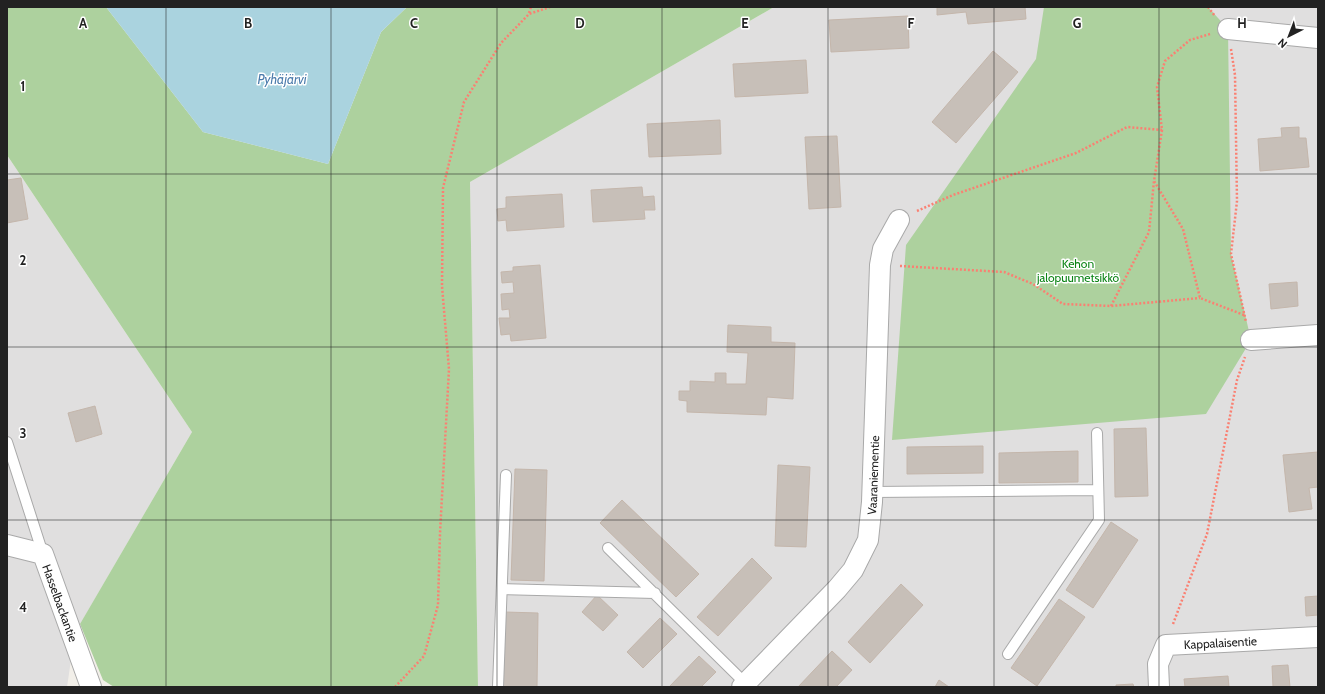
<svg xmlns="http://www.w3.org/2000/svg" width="1325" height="694" font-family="Cabin,sans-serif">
<rect width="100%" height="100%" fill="#f2efe9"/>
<path fill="#e0dfdf" d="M774,7H1318V687H478L470,182Z
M7,155L192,432L75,633L67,687H7Z"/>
<path fill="#add19e" d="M7,7H106L203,132L328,164L381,32L407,7H774L470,182L478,687H114L103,680L80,624L192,432L7,155Z
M1044,7H1208L1228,29L1231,254L1251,340L1206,414L892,440L906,245L1036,59Z"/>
<path fill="#aad3df" d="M106,7H407L381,32L328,164L203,132Z"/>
<path fill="#c7bfb8" stroke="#c4b6ab" d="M937,7H1025L1026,19L968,24L966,12L937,15Z
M908,16L909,48L831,52L829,20Z
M993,51L1018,72L956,143L932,122Z
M806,60L808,93L735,97L733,64Z
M720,120L721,154L649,157L647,124Z
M1299,127V138H1306L1309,167L1260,171L1258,139L1282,137L1281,128Z
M837,136L841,207L809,209L805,137Z
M21,178L28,219L7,223V180Z
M642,187L643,197L654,196L655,210H644L645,219L593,222L591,190Z
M562,194L564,227L507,231L506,220L498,221L497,209L506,208V197Z
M540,265L546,338L511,341L510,334L501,335L499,318H510L509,309L502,310L501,294L514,293L513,282L502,283L501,272L513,271V267Z
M1297,282L1298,306L1271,309L1269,284Z
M728,325L771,327V342L795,343L793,399L767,397L766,415L687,412V401L679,400V391H690V381L715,382V373H726V384H746L748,353L727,352Z
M95,406L102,434L76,442L68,413Z
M1146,428L1148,496L1115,497L1114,429Z
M983,446V473L907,474V447Z
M1078,451V482L999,483V453Z
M1318,452V487L1309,488L1312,509L1289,512L1283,455Z
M778,465L810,467L806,547L775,546Z
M515,469L547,470L544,581L511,580Z
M622,500L699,574L676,597L600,523Z
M1111,522L1138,540L1093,608L1066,590Z
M752,558L772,578L718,636L697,617Z
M901,584L923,605L870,663L848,642Z
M597,595L618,615L603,631L582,612Z
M1318,596V615L1306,616L1305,597Z
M1059,599L1085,617L1037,686L1011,668Z
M505,612L538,613L537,687H503Z
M660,618L677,634L643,668L627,652Z
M832,651L852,670L836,687H798Z
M699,656L716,672L701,687H669Z
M1288,665L1290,687H1273L1272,666Z
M1228,676L1229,687H1185L1184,679Z
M939,680L949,687H935Z
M1133,684L1134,687H1116V685Z"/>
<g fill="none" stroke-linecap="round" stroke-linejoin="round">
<defs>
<path id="service" d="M7,442L43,554
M872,492L1097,490
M608,548L746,684
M502,589L655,593
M1008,654L1099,520L1097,433
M498,687L506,475"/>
<g id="minor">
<path d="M1228,29L1318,38"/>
<path d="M1251,340L1318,335"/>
<path id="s1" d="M7,545L43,554L91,687"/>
<path id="s2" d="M742,687L837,589L853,570L868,540L872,502L880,265L883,249L899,220"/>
<path id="s3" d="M1159,687L1158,664L1166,645L1318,637"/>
</g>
</defs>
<use href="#service" stroke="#a9a9a9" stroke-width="12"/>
<use href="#minor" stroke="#a9a9a9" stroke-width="22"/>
<path stroke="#fa8072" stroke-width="2.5" stroke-dasharray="2 2" stroke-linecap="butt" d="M1208,7L1215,16
M529,13L531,7
M1210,34L1190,40L1165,61L1157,87L1162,130L1154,181L1183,229L1200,298L1244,315
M1231,49L1235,75L1237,201L1231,254L1246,322
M917,211L953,195L1076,153L1127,127L1162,130
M900,266L1004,272L1033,284L1063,304L1111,306L1200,298
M1111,306L1149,232L1154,181
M1173,624L1207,534L1237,380L1245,357
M395,687L424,656L438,605L440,533L449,369L442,286L443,188L464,102L501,43L529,14L550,7"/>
<use href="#service" stroke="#fff" stroke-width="10"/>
<use href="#minor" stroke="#fff" stroke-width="20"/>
</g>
<path fill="none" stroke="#222" stroke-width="1" stroke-opacity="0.55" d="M166,7V687M331,7V687M497,7V687M662,7V687M828,7V687M994,7V687M1159,7V687M7,174H1318M7,347H1318M7,520H1318"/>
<g text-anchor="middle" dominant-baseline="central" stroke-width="3" stroke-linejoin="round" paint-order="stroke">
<g font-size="12" fill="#0c8416" stroke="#fff">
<text x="1078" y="263">Kehon<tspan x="1078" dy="14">jalopuumetsikkö</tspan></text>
</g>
<g font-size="12" fill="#222" stroke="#fff">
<text stroke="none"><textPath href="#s2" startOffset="260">Vaaraniementie</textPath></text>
<text stroke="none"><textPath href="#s1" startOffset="89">Hasselbackantie</textPath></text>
<text stroke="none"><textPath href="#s3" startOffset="98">Kappalaisentie</textPath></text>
</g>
<g font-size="13" font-style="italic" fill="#4a7aab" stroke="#fff">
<text x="282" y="79">Pyhäjärvi</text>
</g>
</g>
<g font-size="13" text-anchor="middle" font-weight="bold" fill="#222" stroke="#fff" stroke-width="3" stroke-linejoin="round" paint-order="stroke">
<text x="83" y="28">A</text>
<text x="248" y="28">B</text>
<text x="414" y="28">C</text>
<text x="580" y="28">D</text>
<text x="745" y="28">E</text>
<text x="911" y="28">F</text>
<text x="1077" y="28">G</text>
<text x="1242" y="28">H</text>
<text x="23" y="91">1</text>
<text x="23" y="265">2</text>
<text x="23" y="438">3</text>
<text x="23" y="612">4</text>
</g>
<rect width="1325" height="694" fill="none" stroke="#222222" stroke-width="16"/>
<g transform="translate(1289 36) rotate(222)" stroke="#ffffff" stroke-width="3" paint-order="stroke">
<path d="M0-3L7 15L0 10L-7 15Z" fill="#222222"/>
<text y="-6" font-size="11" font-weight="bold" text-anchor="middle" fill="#222222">N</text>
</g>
</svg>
